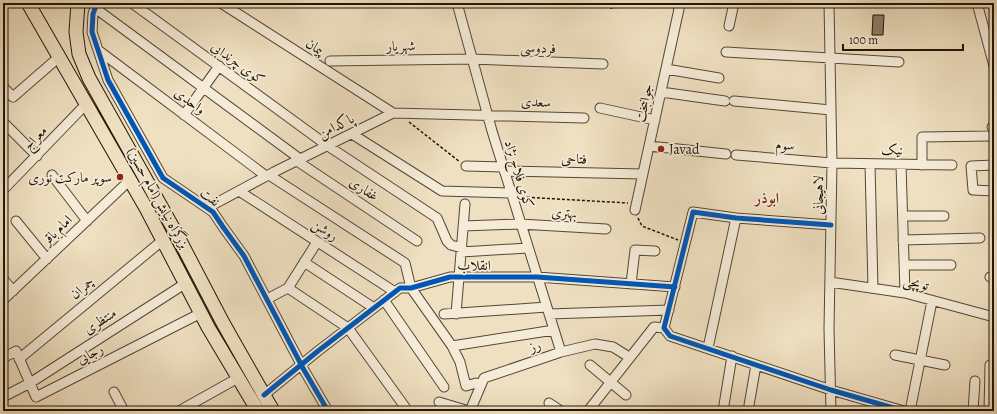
<svg xmlns="http://www.w3.org/2000/svg" width="997" height="414" font-family="Alegreya,Amiri,serif">
<rect width="100%" height="100%" fill="#efe0c1"/>
<filter id="stains"><feTurbulence type="fractalNoise" baseFrequency=".005" numOctaves="4"/><feColorMatrix values="0 0 0 0 .2 0 0 0 0 .09 0 0 0 0 .02 0 0 0 .5 -.17"/></filter>
<radialGradient id="worn" r=".72"><stop offset=".6" stop-color="#630" stop-opacity="0"/><stop offset="1" stop-color="#630" stop-opacity=".3"/></radialGradient>
<path fill="#8c7e68" stroke="#211407" d="M873,15H884L883,35H872Z"/>
<g fill="none" stroke-linecap="round" stroke-linejoin="round">
<defs>
<path id="minor" d="M97,3L93,14L92,32L108,80L163,178L213,212L223,227L244,256L304,370L328,411
M132,3L328,146L437,218L447,241L451,245L462,248
M221,3L393,113
M457,3L492,131L561,352
M829,3L832,163L829,329L831,411
M977,3L994,66
M95,8L300,159
M729,26L734,3
M98,50L266,176
M726,52L899,62
M330,61L472,59L603,64
M666,69L719,78
M3,87L13,97L59,57
M661,92L725,101
M734,101L831,110
M600,108L655,120
M184,115L219,66
M3,122L37,156
M992,127H994
M352,134L442,191L511,193
M649,146L726,154
M736,155L832,163L952,165
M297,161L417,241
M870,164L873,288
M901,165L905,293
M922,165V137L989,136
M994,165L971,166L973,190L994,191
M466,166L503,167
M504,171L643,174
M52,175L87,221
M269,175L405,263L411,288L452,346L460,362L466,386L476,383
M3,190L86,104
M239,191L395,292
M207,208L274,172L393,113L584,118
M635,210L679,9L677,3
M903,216H944
M16,221L47,259
M831,225L736,218L693,212L664,328L670,336L831,390L904,411
M463,226L520,224L606,229
M903,240L980,238
M461,252L528,248
M304,262L374,308
M904,265H951
M990,277L994,278
M3,279L13,291
M830,282L905,293L994,317
M631,284L635,250L655,251
M288,288L348,328L405,407
M267,299L288,288L317,242
M3,300L130,180
M384,300L444,387
M444,314L547,307
M456,314L465,204
M549,314L669,310
M452,346L554,330
M708,348L736,218
M895,355L945,365
M3,358L16,351L36,397L201,313
M19,359L163,240
M590,365L626,395
M114,392L124,411
M264,395L318,351L400,288H411L450,277H537L675,287
M3,397L30,383L186,283
M439,402L469,411
M549,403L561,411
M179,411L238,378
M470,411L484,378L561,352L595,344L613,347L629,357
M588,411L654,327L664,328
M723,411L732,356
M748,411L756,365
M910,411L932,301
M973,411L975,381
M989,411L990,365"/>
<path id="highway" d="M28,3L146,208L208,327L258,411
M78,3L76,32L79,54L89,78L177,235L223,323L273,411"/>
</defs>
<use href="#minor" stroke="#544736" stroke-width="11"/>
<use href="#highway" stroke="#211407" stroke-width="15"/>
<path stroke="#211407" stroke-width="1.5" stroke-dasharray="3 2" stroke-linecap="butt" d="M610,3V8L621,7L620,3
M409,122L460,162
M522,197L628,203
M638,218L642,226L678,240"/>
<use href="#minor" stroke="#f5ebd7" stroke-width="9"/>
<use href="#highway" stroke="#efe0c1" stroke-width="13"/>
<defs>
<path id="cycleway" d="M97,3L93,14L92,32L108,80L163,178L213,212L223,227L244,256L304,370L328,411
M831,225L736,218L693,212L664,328L670,336L831,390L904,411
M264,395L318,351L400,288H411L450,277H537L675,287"/>
</defs>
<use href="#cycleway" stroke="#f5ebd7" stroke-width="8"/>
<use href="#cycleway" stroke="#0057b8" stroke-width="5"/>
</g>
<g fill="#8f2418" stroke="#f5ebd7" stroke-width="1.5">
<circle cx="661" cy="149" r="4"/>
<circle cx="120" cy="177" r="4"/>
</g>
<g text-anchor="middle" dominant-baseline="central" stroke-width="3.5" stroke-linejoin="round" paint-order="stroke">
<g font-size="14" fill="#211407" stroke="#f5ebd7">
<text transform="translate(401 46) rotate(-1)">شهریار</text>
<text transform="translate(315 47) rotate(33)">پیمان</text>
<text transform="translate(538 48) rotate(2)">فردوسی</text>
<text transform="translate(238 63) rotate(36)">کوی چرندابی</text>
<text transform="translate(190 101) rotate(37)">واحدی</text>
<text transform="translate(536 102) rotate(2)">سعدی</text>
<text transform="translate(644 103) rotate(-78)">جوانبخت</text>
<text transform="translate(336 126) rotate(-26)">پاکدامن</text>
<text transform="translate(35 138) rotate(-46)">معراج</text>
<text transform="translate(785 145) rotate(5)">سوم</text>
<text transform="translate(892 150) rotate(1)">نیک</text>
<text transform="translate(574 159) rotate(1)">فتاحی</text>
<text transform="translate(519 174) rotate(73)">کوی فلاح نژاد</text>
<text transform="translate(364 189) rotate(34)">غفاری</text>
<text transform="translate(818 195) rotate(-90)">لاهیجانی</text>
<text transform="translate(210 197) rotate(38)">نفت</text>
<text transform="translate(158 198) rotate(61)">بزرگراه نیایش(امام حسین)</text>
<text transform="translate(564 213) rotate(3)">بهتری</text>
<text transform="translate(57 230) rotate(-44)">امام باقر</text>
<text transform="translate(325 230) rotate(33)">روشن</text>
<text x="474" y="265">انقلاب</text>
<text transform="translate(916 283) rotate(13)">توپچی</text>
<text transform="translate(82 288) rotate(-39)">چمران</text>
<text transform="translate(100 321) rotate(-33)">منتظری</text>
<text transform="translate(535 346) rotate(-19)">رز</text>
<text transform="translate(90 354) rotate(-27)">رجایی</text>
</g>
<g font-size="14" fill="#211407" stroke="#f5ebd7" text-anchor="start">
<text x="669" y="149">Javad</text>
<text x="112" y="177" text-anchor="end">سوپر مارکت نوری</text>
</g>
<g font-size="15" font-weight="bold" fill="#7a1f14" stroke="#f5ebd7">
<text x="767" y="198">ابوذر</text>
</g>
</g>
<rect width="997" height="414" fill="none" stroke="#efe0c1" stroke-width="16"/>
<rect x="4" y="4" width="989" height="406" fill="none" stroke="#211407" stroke-width="2"/>
<rect x="8" y="8" width="981" height="398" fill="none" stroke="#211407"/>
<path d="M843 44v6h120v-6" fill="none" stroke="#211407" stroke-width="2"/>
<text x="849" y="44" font-size="12" fill="#211407" stroke="#f5ebd7" stroke-width="3" paint-order="stroke">100 m</text>
<rect width="100%" height="100%" filter="url(#stains)"/>
<rect width="100%" height="100%" fill="url(#worn)"/>
</svg>
